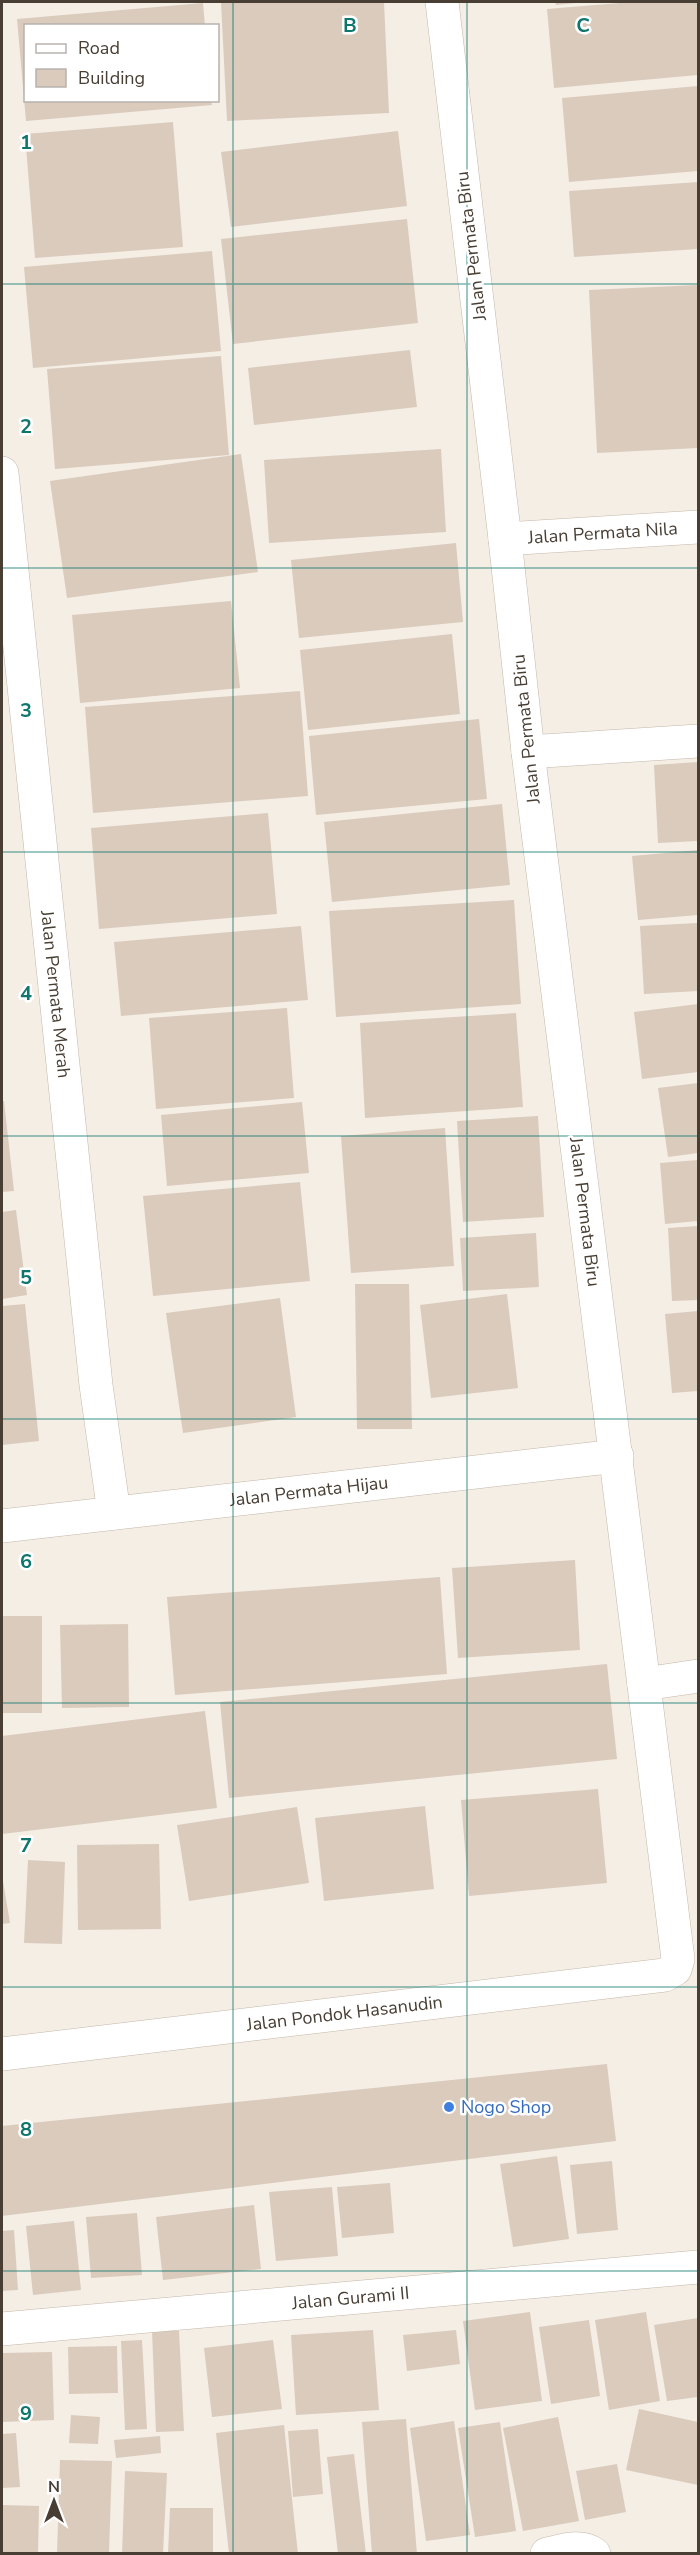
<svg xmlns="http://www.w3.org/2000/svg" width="700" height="2555" font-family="'Nunito Sans',sans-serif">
<rect width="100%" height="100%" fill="#f5eee5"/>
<path fill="#dacbbd" d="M221,2H384L389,113L227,121Z
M555,2H576V3L556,5Z
M632,2H698V75L554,88L547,9Z
M203,3L205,26H26V100H211L212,105L26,121L17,19Z
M698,86V171L569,182L562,98Z
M173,122L183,247L35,258L25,134Z
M398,131L407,206L231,227L221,152Z
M698,182V249L574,257L569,191Z
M407,219L418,323L233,344L221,239Z
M212,251L221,351L33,368L24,267Z
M698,285V448L597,453L589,290Z
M410,350L417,407L254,425L248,368Z
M221,356L229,455L55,469L47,369Z
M441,449L446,532L269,543L264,460Z
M241,454L258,572L67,598L50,481Z
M456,543L463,622L299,638L291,560Z
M231,601L240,688L80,703L72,615Z
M452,634L460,714L308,730L300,650Z
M300,691L308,796L93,813L85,707Z
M479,719L487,799L316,815L309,736Z
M698,762V841L658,843L654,765Z
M502,804L510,885L332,902L324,822Z
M268,813L277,914L99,929L91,828Z
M698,850V915L638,920L632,856Z
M514,900L521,1004L336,1017L329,911Z
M698,923V991L644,994L640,926Z
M301,926L308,1000L121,1016L114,942Z
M698,1004V1072L642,1079L634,1012Z
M287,1008L294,1098L156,1109L149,1018Z
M516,1013L523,1107L365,1118L360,1023Z
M698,1083V1153L668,1157L658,1088Z
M2,1101H4L14,1191L2,1192Z
M302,1102L309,1173L167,1186L161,1115Z
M538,1116L544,1217L463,1222L457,1121Z
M445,1128L454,1266L351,1273L341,1136Z
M698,1160V1221L665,1224L660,1163Z
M300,1182L310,1281L153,1296L143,1196Z
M16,1210L27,1295L2,1299V1212Z
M698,1226V1300L672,1301L668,1228Z
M536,1233L539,1287L463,1291L460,1238Z
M355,1284H409L412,1429H357Z
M507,1294L518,1388L431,1398L420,1305Z
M280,1298L296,1417L183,1433L166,1313Z
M25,1304L39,1441L2,1445V1306Z
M698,1311V1391L672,1393L665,1314Z
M575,1560L580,1650L458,1658L452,1568Z
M440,1577L447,1674L175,1695L167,1597Z
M2,1616H42V1713H2Z
M128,1624L129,1707L62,1708L60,1625Z
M607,1664L617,1759L229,1798L220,1702Z
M205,1711L217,1808L2,1834V1736Z
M598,1789L607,1883L469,1896L461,1800Z
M425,1806L434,1889L324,1901L315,1818Z
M297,1807L309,1883L189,1901L177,1825Z
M159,1844L161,1929L78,1930L77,1845Z
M28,1860L65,1862L62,1944L24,1943Z
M2,1875L10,1923L2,1924Z
M607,2064L616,2141L2,2216V2126Z
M557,2156L569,2239L513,2247L500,2164Z
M612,2161L618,2230L577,2234L570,2165Z
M390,2183L394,2233L342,2238L337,2187Z
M332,2187L338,2256L276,2261L269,2192Z
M254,2205L261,2269L163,2280L156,2217Z
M137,2213L142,2275L91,2278L86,2217Z
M74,2221L81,2290L33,2295L26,2226Z
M14,2230L18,2290L2,2291V2231Z
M530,2312L542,2401L475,2410L463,2321Z
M646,2312L660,2401L609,2410L595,2320Z
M698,2318V2397L667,2401L654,2325Z
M589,2320L600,2396L551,2404L539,2327Z
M373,2330L379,2410L296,2415L291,2335Z
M456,2330L460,2364L407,2371L403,2335Z
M152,2331H179L184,2431L156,2432Z
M142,2340L147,2429L125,2430L121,2341Z
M273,2340L282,2409L212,2417L204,2348Z
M117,2346L118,2393L69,2394L68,2347Z
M52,2352L54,2420L2,2422V2353Z
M639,2409L698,2422V2485L626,2470Z
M71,2415L100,2417L98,2444L69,2443Z
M558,2417L579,2521L523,2531L503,2428Z
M406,2419L417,2554H372L362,2422Z
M454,2421L470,2535L426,2541L410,2428Z
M500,2422L516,2531L475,2537L458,2428Z
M284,2425L298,2554H229L216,2433Z
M318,2429L323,2494L293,2497L288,2431Z
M16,2433L20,2487L2,2488V2434Z
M160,2436L161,2453L116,2458L114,2440Z
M354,2454L366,2554H338L327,2457Z
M60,2460L112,2461L109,2554H57Z
M617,2464L626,2512L585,2520L576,2471Z
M125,2471L167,2473L163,2554H122Z
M2,2505L39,2506L38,2554H2Z
M170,2508H213V2554H168Z"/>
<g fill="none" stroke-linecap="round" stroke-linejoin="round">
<defs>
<g id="minor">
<path id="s1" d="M2,473L96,1385L114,1513"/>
<path id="s2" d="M505,539L698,527"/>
<path d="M528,752L698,741"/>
<path id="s3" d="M2,1526L617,1456"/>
<path d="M644,1684L698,1676"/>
<path id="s4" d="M2,2054L665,1975L675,1969L678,1959L528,752L505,539L442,2"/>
<path id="s5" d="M2,2329L698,2267"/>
<path d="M547,2554C562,2551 580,2544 594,2554"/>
</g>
</defs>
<use href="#minor" stroke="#c4b7aa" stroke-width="34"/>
<use href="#minor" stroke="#fff" stroke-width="33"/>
</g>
<path fill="none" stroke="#0f766e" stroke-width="1.5" stroke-opacity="0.55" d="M233,2V2554M467,2V2554M2,284H698M2,568H698M2,852H698M2,1136H698M2,1419H698M2,1703H698M2,1987H698M2,2271H698"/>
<circle fill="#3f7fe0" stroke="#fff" stroke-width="2" cx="449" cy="2107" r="6"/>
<g text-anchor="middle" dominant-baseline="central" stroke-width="5" stroke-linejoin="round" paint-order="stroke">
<g font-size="18" fill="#483e34" stroke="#fff">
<text transform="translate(471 246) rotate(-97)">Jalan Permata Biru</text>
<text stroke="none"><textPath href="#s2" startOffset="98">Jalan Permata Nila</textPath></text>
<text transform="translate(526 729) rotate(-96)">Jalan Permata Biru</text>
<text stroke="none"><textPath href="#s1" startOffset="524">Jalan Permata Merah</textPath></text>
<text transform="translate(585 1212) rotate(83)">Jalan Permata Biru</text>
<text stroke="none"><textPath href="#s3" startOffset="309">Jalan Permata Hijau</textPath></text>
<text stroke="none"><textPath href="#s4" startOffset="345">Jalan Pondok Hasanudin</textPath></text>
<text stroke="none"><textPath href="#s5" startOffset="350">Jalan Gurami II</textPath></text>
</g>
<g font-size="18" fill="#366cbe" stroke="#fff" text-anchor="start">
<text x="461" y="2107">Nogo Shop</text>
</g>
</g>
<g font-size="20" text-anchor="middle" font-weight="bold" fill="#0f766e" stroke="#fff" stroke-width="5" stroke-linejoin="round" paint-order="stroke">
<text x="350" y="32">B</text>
<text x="583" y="32">C</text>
<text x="26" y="149">1</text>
<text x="26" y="433">2</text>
<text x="26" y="717">3</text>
<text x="26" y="1000">4</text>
<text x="26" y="1284">5</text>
<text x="26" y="1568">6</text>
<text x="26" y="1852">7</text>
<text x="26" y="2136">8</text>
<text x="26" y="2420">9</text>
</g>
<rect width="700" height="2555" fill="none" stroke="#483e34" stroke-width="6"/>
<rect x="24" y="24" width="195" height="78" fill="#ffffff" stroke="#b6b2ae" stroke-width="1.5"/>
<rect x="36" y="44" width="30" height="9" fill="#ffffff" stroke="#b6b2ae" stroke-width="1.5"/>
<text x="78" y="54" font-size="18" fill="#483e34">Road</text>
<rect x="36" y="69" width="30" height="18" fill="#dacbbd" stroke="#b6b2ae" stroke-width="1.5"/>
<text x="78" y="84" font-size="18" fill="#483e34">Building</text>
<g transform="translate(54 2501)" stroke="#ffffff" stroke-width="4.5" paint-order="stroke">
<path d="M0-4.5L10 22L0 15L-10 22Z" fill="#483e34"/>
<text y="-9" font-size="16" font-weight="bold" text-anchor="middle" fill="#483e34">N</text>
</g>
</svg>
